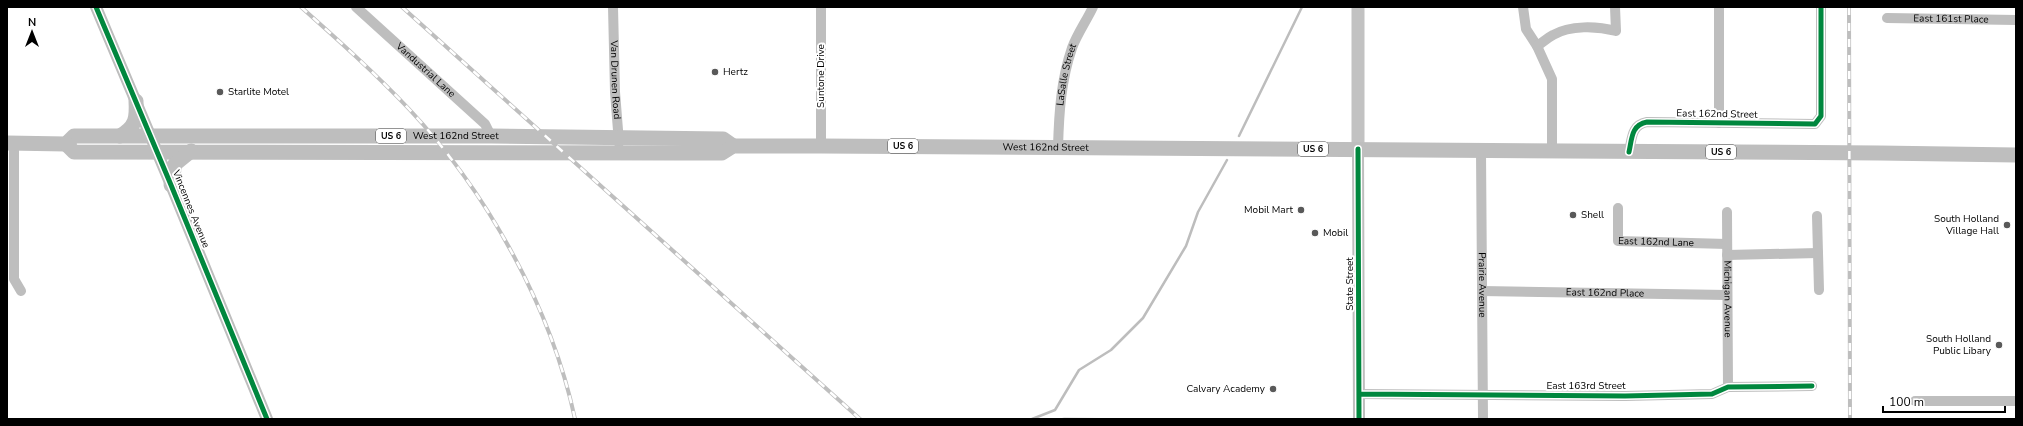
<svg xmlns="http://www.w3.org/2000/svg" width="2023" height="426" font-family="'Nunito Sans',sans-serif">
<rect width="100%" height="100%" fill="#fff"/>
<path fill="#ebebeb" d="M1064,417L1139,419H1060Z"/>
<g fill="none" stroke-linecap="round" stroke-linejoin="round">
<path stroke="#bdbdbd" stroke-width="2.5" d="M1239,136L1302,7
M1032,419L1055,410L1079,370L1111,350L1143,318L1186,246L1198,212L1227,160"/>
<g stroke="#bebebe" stroke-width="10">
<path id="s1" d="M356,7L485,124L491,136"/>
<path id="s2" d="M613,7L615,92L619,143"/>
<path d="M821,7V146"/>
<path d="M1523,7L1526,29L1537,46L1552,79V151"/>
<path d="M1719,7V123"/>
<path id="s3" d="M1887,18L2016,20"/>
<path d="M1537,46C1542,43 1547,38 1553,35C1570,25 1597,26 1616,31L1615,7"/>
<path d="M14,143V279L21,291"/>
<path id="s4" d="M1058,147C1059,113 1061,80 1072,48C1077,34 1087,20 1093,7"/>
<path id="s5" d="M1481,151L1483,419"/>
<path d="M1629,152C1632,139 1631,125 1647,122L1815,124L1821,116V7"/>
<path id="s6" d="M1618,208V241L1727,244"/>
<path id="s7" d="M1727,212L1728,387"/>
<path d="M1817,216L1819,290"/>
<path d="M1727,255L1818,253"/>
<path id="s8" d="M1482,291L1727,295"/>
<path d="M1359,394L1625,396L1712,394L1728,387L1812,386"/>
<path d="M1915,401H2016"/>
</g>
<path stroke="#bebebe" stroke-width="12" d="M96,7L171,185L267,419
M1358,149L1359,419"/>
<path stroke="#c2c2c2" stroke-width="13" d="M1358,149V7"/>
<g stroke="#bebebe" stroke-width="15">
<path d="M120,136C136,127 137,118 136,101"/>
<path id="s9" d="M7,143L66,144L74,136H491L723,139L733,146"/>
<path id="s10" d="M66,144L74,152L677,153H722L733,146H821L1879,153L2016,155"/>
<path d="M171,185L175,164L191,151"/>
</g>
<defs>
<path id="rail" d="M301,7C338,40 375,73 409,109C487,192 551,307 575,419
M402,7L860,419
M1849,7L1850,419"/>
</defs>
<use href="#rail" stroke="#bebebe" stroke-width="4"/>
<use href="#rail" stroke="#fff" stroke-width="2.5" stroke-dasharray="8" stroke-linecap="butt"/>
<defs>
<path id="cycleway" d="M96,7L171,185L267,419
M1358,149L1359,419
M1629,152C1632,139 1631,125 1647,122L1815,124L1821,116V7
M1359,394L1625,396L1712,394L1728,387L1812,386"/>
</defs>
<use href="#cycleway" stroke="#fff" stroke-width="8"/>
<use href="#cycleway" stroke="#00873e" stroke-width="5"/>
</g>
<g fill="#595959" stroke="#fff" stroke-width="1.5">
<circle cx="715" cy="72" r="4"/>
<circle cx="220" cy="92" r="4"/>
<circle cx="1301" cy="210" r="4"/>
<circle cx="1573" cy="215" r="4"/>
<circle cx="2007" cy="225" r="4"/>
<circle cx="1315" cy="233" r="4"/>
<circle cx="1999" cy="345" r="4"/>
<circle cx="1273" cy="389" r="4"/>
</g>
<g text-anchor="middle" dominant-baseline="central" stroke-width="4" stroke-linejoin="round" paint-order="stroke">
<g fill="#fff" stroke="#4c4c4c" stroke-width="1">
<rect x="376" y="129" width="30" height="14" rx="3"/>
<rect x="888" y="139" width="30" height="14" rx="3"/>
<rect x="1298" y="142" width="30" height="14" rx="3"/>
<rect x="1706" y="145" width="30" height="14" rx="3"/>
</g>
<g font-size="9" font-weight="bold" fill="#000">
<text x="391" y="136">US 6</text>
<text x="903" y="146">US 6</text>
<text x="1313" y="149">US 6</text>
<text x="1721" y="152">US 6</text>
</g>
<g font-size="10" fill="#000" stroke="#fff">
<text stroke="none"><textPath href="#s3" startOffset="64">East 161st Place</textPath></text>
<text stroke="none"><textPath href="#s1" startOffset="94">Vandustrial Lane</textPath></text>
<text stroke="none"><textPath href="#s4" startOffset="73">LaSalle Street</textPath></text>
<text transform="translate(821 76) rotate(-90)">Suntone Drive</text>
<text stroke="none"><textPath href="#s2" startOffset="73">Van Drunen Road</textPath></text>
<text transform="translate(1717 114) rotate(1)">East 162nd Street</text>
<text stroke="none"><textPath href="#s9" startOffset="452">West 162nd Street</textPath></text>
<text stroke="none"><textPath href="#s10" startOffset="985">West 162nd Street</textPath></text>
<text transform="translate(191 209) rotate(68)">Vincennes Avenue</text>
<text stroke="none"><textPath href="#s6" startOffset="71">East 162nd Lane</textPath></text>
<text transform="translate(1350 284) rotate(-90)">State Street</text>
<text stroke="none"><textPath href="#s5" startOffset="134">Prairie Avenue</textPath></text>
<text stroke="none"><textPath href="#s8" startOffset="123">East 162nd Place</textPath></text>
<text stroke="none"><textPath href="#s7" startOffset="87">Michigan Avenue</textPath></text>
<text x="1586" y="386">East 163rd Street</text>
</g>
<g font-size="10" fill="#000" stroke="#fff" text-anchor="start">
<text x="723" y="72">Hertz</text>
<text x="228" y="92">Starlite Motel</text>
<text x="1293" y="210" text-anchor="end">Mobil Mart</text>
<text x="1581" y="215">Shell</text>
<text x="1999" y="219" text-anchor="end">South Holland<tspan x="1999" dy="12">Village Hall</tspan></text>
<text x="1323" y="233">Mobil</text>
<text x="1991" y="339" text-anchor="end">South Holland<tspan x="1991" dy="12">Public Libary</tspan></text>
<text x="1265" y="389" text-anchor="end">Calvary Academy</text>
</g>
</g>
<rect width="2023" height="426" fill="none" stroke="#000000" stroke-width="16"/>
<g transform="translate(32 32)" stroke="#ffffff" stroke-width="3" paint-order="stroke">
<path d="M0-3L7 15L0 10L-7 15Z" fill="#000000"/>
<text y="-6" font-size="11" font-weight="bold" text-anchor="middle" fill="#000000">N</text>
</g>
<path d="M1883 406v6h122v-6" fill="none" stroke="#000000" stroke-width="2"/>
<text x="1889" y="406" font-size="12" fill="#000000" stroke="#ffffff" stroke-width="3" paint-order="stroke">100 m</text>
</svg>
